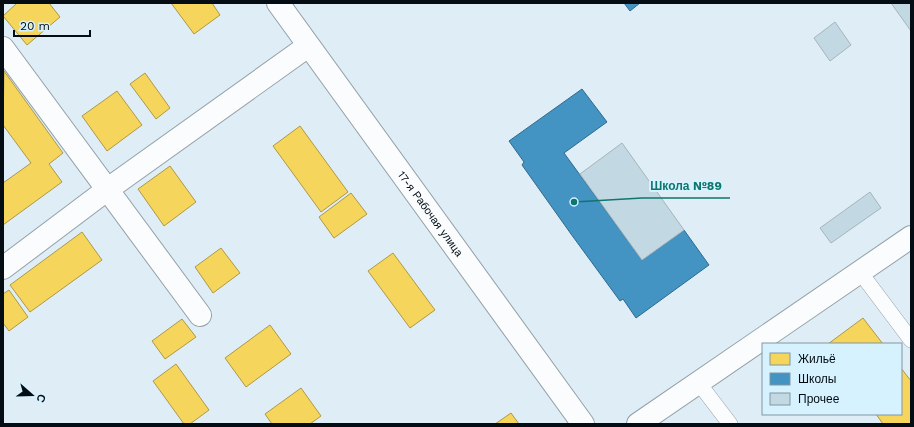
<svg xmlns="http://www.w3.org/2000/svg" width="914" height="427" font-family="'Work Sans',sans-serif">
<rect width="100%" height="100%" fill="#dfeef6"/>
<path fill="#f6d55c" stroke="#ad9946" d="M17,3H49L60,17L27,45L3,16Z
M171,3H212L220,15L194,34Z
M4,71L63,153L49,164L62,182L3,225V183L31,163L3,125Z
M145,73L170,108L156,119L130,84Z
M117,91L142,125L107,151L82,116Z
M300,126L348,192L321,212L273,146Z
M170,166L196,202L164,226L138,189Z
M351,193L367,214L334,238L319,217Z
M82,232L102,260L30,312L10,285Z
M221,248L240,273L213,293L195,267Z
M393,253L435,310L410,328L368,271Z
M9,290L28,317L9,331L3,323V294Z
M863,318L883,344H828Z
M182,319L196,337L165,359L152,341Z
M270,325L291,354L246,387L225,358Z
M176,364L209,410L190,424H184L153,381Z
M901,368L911,381V424H883L876,414H901Z
M301,388L321,416L310,424H272L265,414Z
M511,413L519,424H495Z"/>
<path fill="#4393c3" stroke="#306b8e" d="M624,3H640L630,11Z
M582,89L607,122L564,153L642,260L684,230L709,265L636,318L623,299L620,301L571,234L522,165L524,162L509,141Z"/>
<path fill="#c2d8e2" stroke="#a7b4bb" d="M891,3H911V31Z
M835,22L851,45L830,61L814,38Z
M622,143L684,230L642,260L580,174Z
M870,192L881,208L831,243L820,228Z"/>
<g fill="none" stroke-linecap="round" stroke-linejoin="round">
<defs>
<path id="lane" d="M860,272L911,340
M698,382L730,424"/>
<path id="street" d="M3,48L200,315
M3,268L108,189L308,46
M638,424L911,237"/>
<g id="secondary">
<path id="s1" d="M278,3L583,424"/>
</g>
</defs>
<use href="#lane" stroke="#94a0a7" stroke-width="16"/>
<use href="#street" stroke="#94a0a7" stroke-width="24"/>
<use href="#secondary" stroke="#94a0a7" stroke-width="24"/>
<use href="#lane" stroke="#fafcfe" stroke-width="15"/>
<use href="#street" stroke="#fafcfe" stroke-width="22"/>
<use href="#secondary" stroke="#fafcfe" stroke-width="22"/>
</g>
<g text-anchor="middle" dominant-baseline="central" stroke-width="4" stroke-linejoin="round" paint-order="stroke">
<g font-size="11" fill="#030d13" stroke="#d6f2ff">
<text stroke="none"><textPath href="#s1" startOffset="260">17-я Рабочая улица</textPath></text>
</g>
</g>
<path fill="none" stroke="#0f766e" stroke-width="1.5" d="M574 202L642 198H730"/>
<circle fill="#0f766e" stroke="#d6f2ff" stroke-width="1.5" cx="574" cy="202" r="4"/>
<g font-size="12" text-anchor="middle" font-weight="bold" fill="#0f766e" stroke="#d6f2ff" stroke-width="4" stroke-linejoin="round" paint-order="stroke">
<text x="686" y="190">Школа №89</text>
</g>
<rect width="914" height="427" fill="none" stroke="#030d13" stroke-width="8"/>
<rect x="762" y="343" width="140" height="72" fill="#d6f2ff" stroke="#8296a1"/>
<rect x="770" y="353" width="20" height="12" fill="#f6d55c" stroke="#8296a1"/>
<text x="798" y="363" font-size="12" fill="#030d13">Жильё</text>
<rect x="770" y="373" width="20" height="12" fill="#4393c3" stroke="#8296a1"/>
<text x="798" y="383" font-size="12" fill="#030d13">Школы</text>
<rect x="770" y="393" width="20" height="12" fill="#c2d8e2" stroke="#8296a1"/>
<text x="798" y="403" font-size="12" fill="#030d13">Прочее</text>
<g transform="translate(32 395) rotate(110)" stroke="#d6f2ff" stroke-width="3" paint-order="stroke">
<path d="M0-3L7 15L0 10L-7 15Z" fill="#030d13"/>
<text y="-6" font-size="11" font-weight="bold" text-anchor="middle" fill="#030d13">С</text>
</g>
<path d="M14 30v6h76v-6" fill="none" stroke="#030d13" stroke-width="2"/>
<text x="20" y="30" font-size="12" fill="#030d13" stroke="#d6f2ff" stroke-width="3" paint-order="stroke">20 m</text>
</svg>
